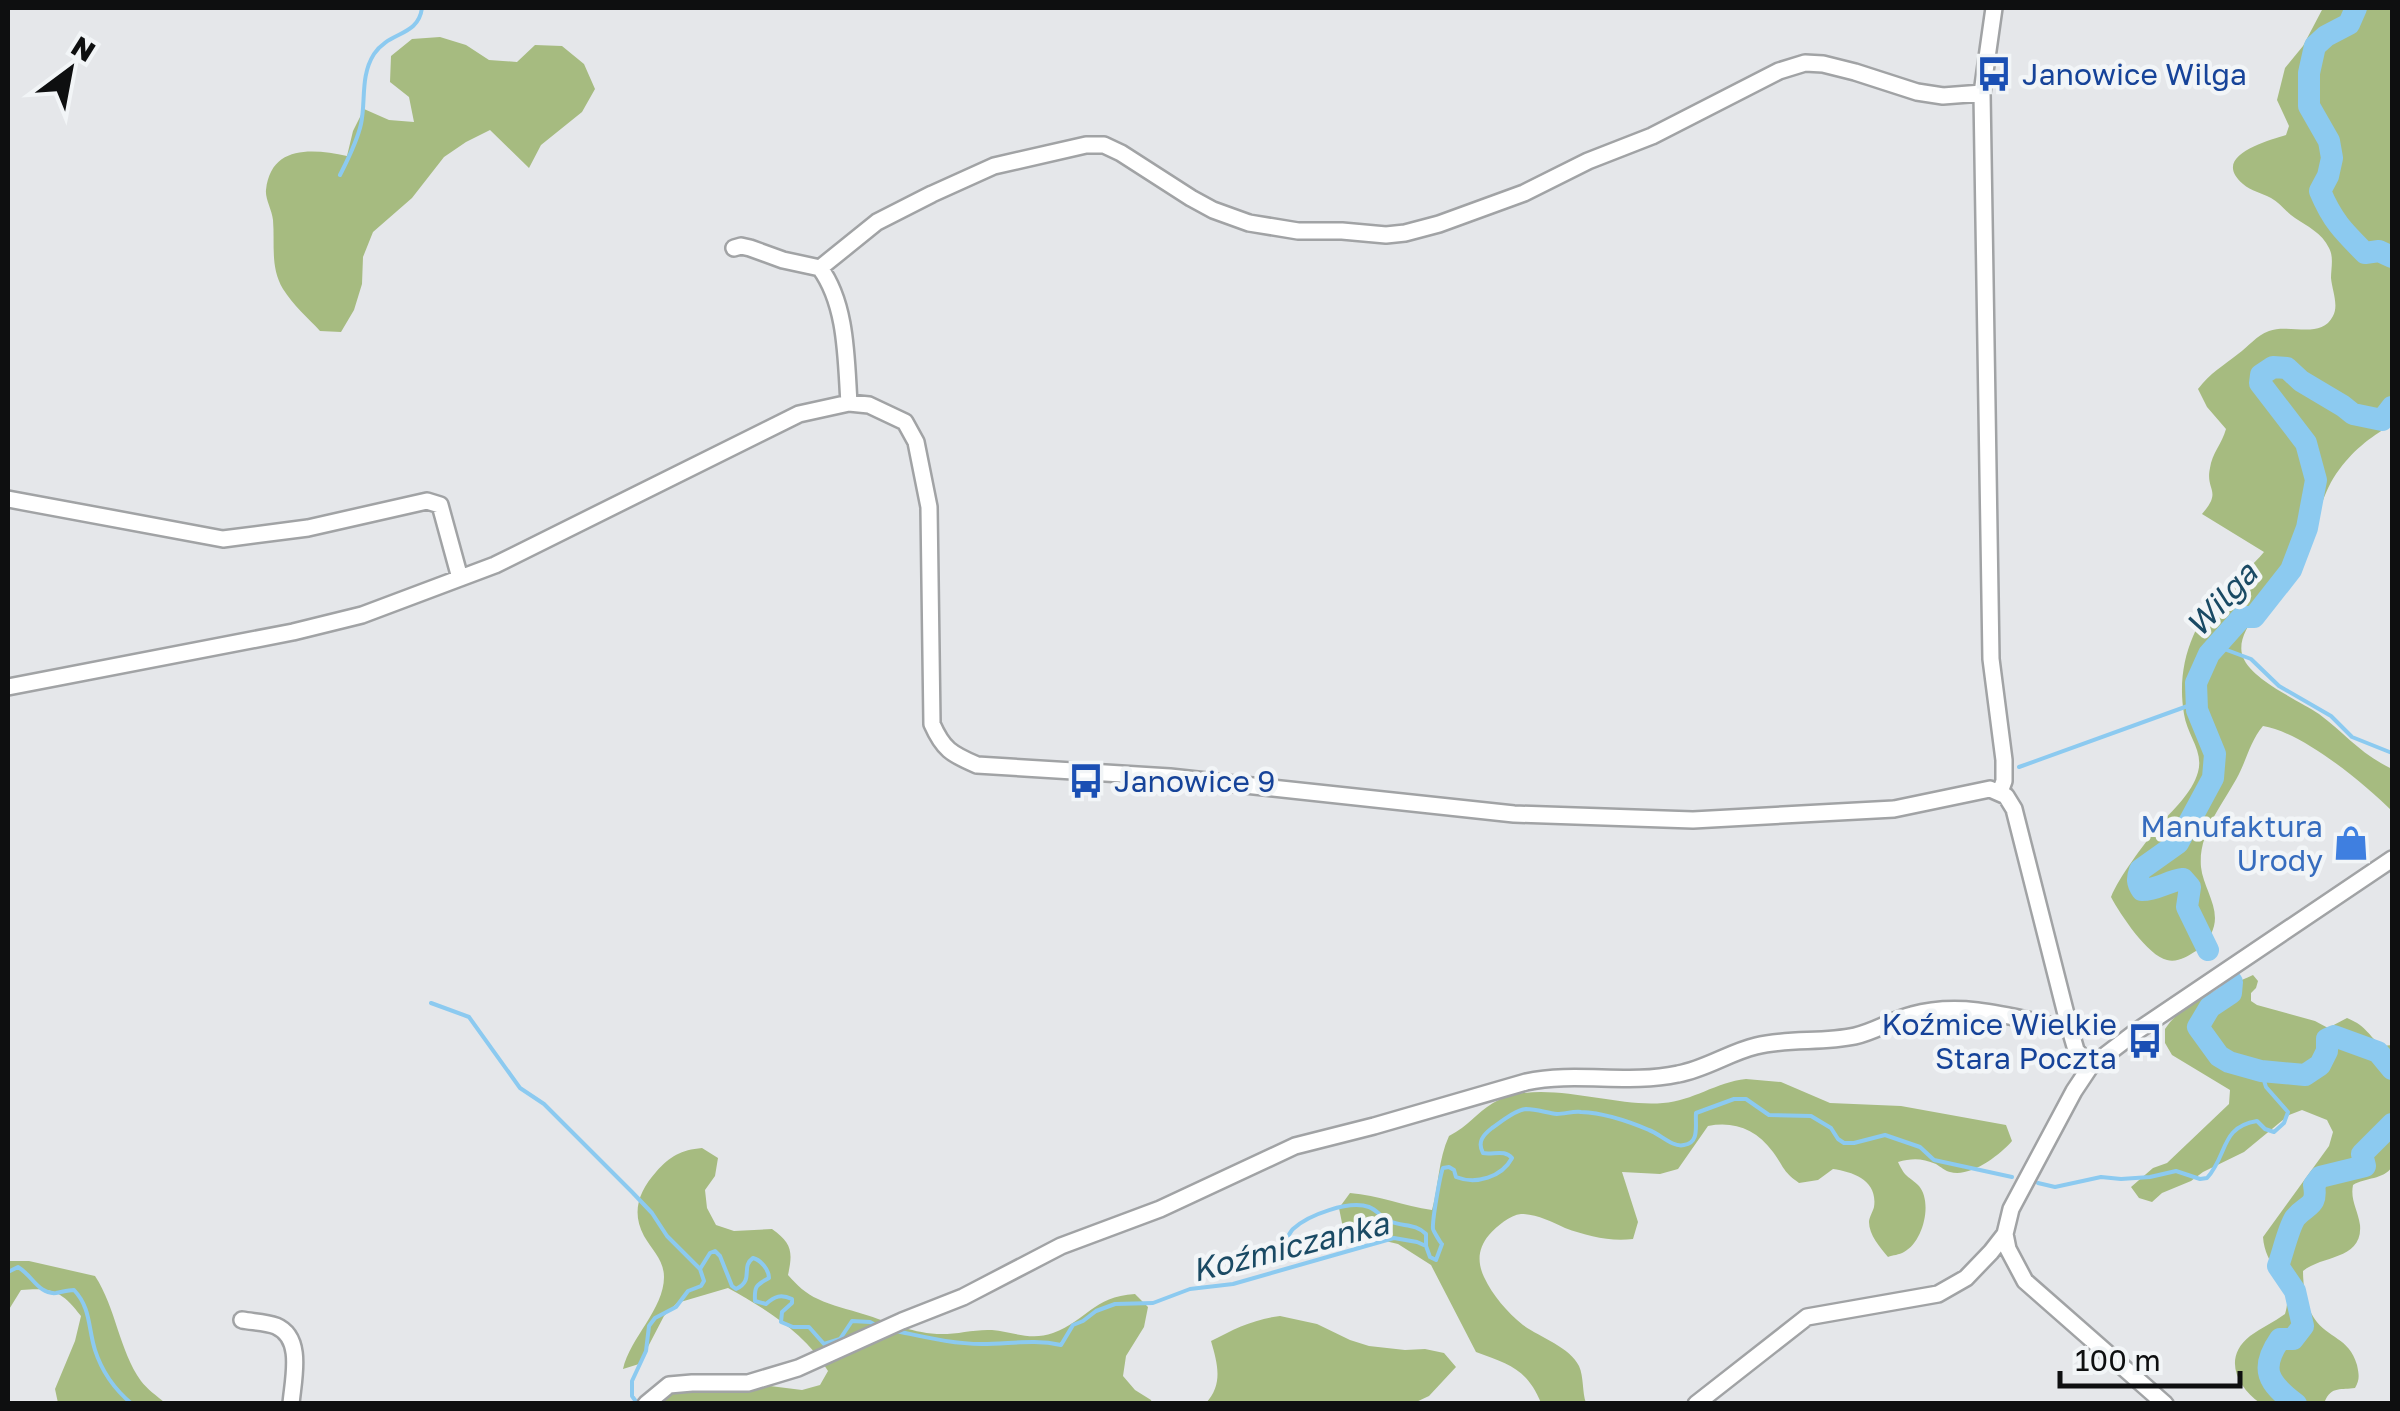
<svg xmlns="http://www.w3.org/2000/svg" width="2400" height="1411" font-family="'Golos Text',sans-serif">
<rect width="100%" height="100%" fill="#e5e7ea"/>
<path fill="#a6bb80" d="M2323,8H2392V424C2368,439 2353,450 2336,474C2317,502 2316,538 2298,566C2284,587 2235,625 2242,654C2248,679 2299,700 2319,714C2346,734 2359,753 2392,769V811C2364,783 2302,732 2263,726C2251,740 2247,758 2239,774C2224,803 2198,832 2201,867C2203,887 2219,906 2214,926C2211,937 2205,945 2196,951C2188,956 2177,963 2167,960C2148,956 2120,914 2111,897C2119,877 2144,844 2158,827C2172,810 2192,794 2198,772C2204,751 2187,735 2184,714C2176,667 2192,623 2225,589C2238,576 2253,566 2264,552L2202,514C2223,490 2205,491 2210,468C2212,453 2222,444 2226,429L2207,407L2198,389C2210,373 2223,366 2238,354C2249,346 2256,336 2269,331C2289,323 2321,340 2333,316C2339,305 2332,290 2331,278C2331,268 2334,257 2329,248C2322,233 2307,226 2295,218C2286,212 2280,203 2271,198C2262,193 2251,191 2243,184C2210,156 2267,141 2286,135L2289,126L2277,100L2285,68L2303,46Z
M440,37L466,45L489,60L517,62L535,45L562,46L584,64L595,89L582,112L541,145L529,168L490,130L466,142L444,157L412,198L373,232L363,257L362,284L354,310L341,332L320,331C308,318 293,305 283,289C270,267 275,245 273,220C272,210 265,199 266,190C271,144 314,149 347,156L353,131L364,109L389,120L414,122L409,97L390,82L391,56L412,39Z
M2253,975L2258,981L2256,988L2251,993V1001L2257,1005L2315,1021L2328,1028L2347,1018C2369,1027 2367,1036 2383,1046L2392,1045V1167C2383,1180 2366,1177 2353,1185C2350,1200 2358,1210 2360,1225C2363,1260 2323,1255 2303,1271C2303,1286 2306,1306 2314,1318C2328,1339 2349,1337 2357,1365C2359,1375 2360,1379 2355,1388C2342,1390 2331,1386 2325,1401L2327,1403H2260C2236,1386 2223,1357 2250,1336C2261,1328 2274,1322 2285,1314C2295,1283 2265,1269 2263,1237L2329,1146L2333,1132L2327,1120L2302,1110L2289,1115L2244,1152L2203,1172L2191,1181L2162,1193L2152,1202L2139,1198L2131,1187L2153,1168L2167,1163L2229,1104L2230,1090L2172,1055L2165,1043V1029C2186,998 2220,990 2253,975Z
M1746,1079L1781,1082L1830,1103L1901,1106L2006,1125L2012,1141C2000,1155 1970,1178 1950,1172C1945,1171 1941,1167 1936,1164C1922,1158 1912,1158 1898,1162C1906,1179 1908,1175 1919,1186C1933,1203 1923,1242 1904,1252C1899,1255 1893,1255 1888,1257C1880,1247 1869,1235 1869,1222C1869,1218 1873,1211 1874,1207C1878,1181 1854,1172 1833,1169L1818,1180L1799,1183C1782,1171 1784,1167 1773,1152C1756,1129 1734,1121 1708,1126L1678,1169L1660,1174L1622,1172L1638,1222L1633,1239C1610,1242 1587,1236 1565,1228C1552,1222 1536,1214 1521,1214C1510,1215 1497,1226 1489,1235C1478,1248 1477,1262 1484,1277C1493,1296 1507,1312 1523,1325C1539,1337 1570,1347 1579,1366C1584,1377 1582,1392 1586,1403H1541C1527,1369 1509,1364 1476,1352L1431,1265L1398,1244L1360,1235L1343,1228L1339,1208L1350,1193C1378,1195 1404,1206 1432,1210C1439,1185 1438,1160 1449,1136C1469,1126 1476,1113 1493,1103C1539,1076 1612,1108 1663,1103C1693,1101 1716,1082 1746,1079Z
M702,1148L718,1158L715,1176L705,1190L707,1208L716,1225L734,1231L772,1229C792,1243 793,1252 788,1275C797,1285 806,1294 818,1299C832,1306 848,1309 863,1314C890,1322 908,1332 937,1334C956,1335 973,1329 992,1330C1013,1332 1031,1341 1053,1333C1088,1320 1092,1297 1135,1294L1148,1307L1144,1327L1126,1356L1123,1376L1135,1390L1151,1400L1152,1403H653L672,1388L729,1381L802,1390L820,1385L828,1371C805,1333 766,1309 728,1288L677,1303L664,1316L639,1364L623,1369C630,1338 664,1309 664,1277C664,1260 652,1250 644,1236C631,1212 639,1191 656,1172C670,1156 681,1150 702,1148Z
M8,1261H29L95,1276C116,1308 119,1350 141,1381C147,1389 157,1396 165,1403H58L55,1389L75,1341L81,1316C62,1291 52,1287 21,1290L8,1311Z
M1280,1316L1317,1324L1350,1340L1369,1346L1405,1350L1425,1349L1444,1353L1456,1367L1429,1396L1414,1403H1206C1223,1384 1218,1365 1211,1341C1234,1329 1254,1319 1280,1316Z"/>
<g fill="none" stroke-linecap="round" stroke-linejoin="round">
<path stroke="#8ccaf0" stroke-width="4" d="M340,175C348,159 357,142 361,124C366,101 360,76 374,54C389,31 418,37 422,8
M2216,646L2251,659L2279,686L2331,716L2352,737L2392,753
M2019,767L2196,703
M431,1003L469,1017L520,1088L544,1104L632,1192L652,1213L667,1236L700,1269
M2038,1183L2055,1187L2101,1177L2121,1179L2150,1177L2176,1171L2200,1179L2207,1178C2228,1155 2220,1127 2257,1121L2265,1129L2274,1132L2284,1123L2288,1112L2266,1087L2261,1071
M1284,1243C1285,1241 1291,1231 1293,1229C1308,1215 1349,1200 1369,1207C1377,1210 1382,1218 1389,1221C1403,1227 1415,1223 1426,1234V1246L1430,1257L1436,1260L1442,1244C1441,1244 1433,1230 1433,1229C1432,1221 1440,1175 1443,1168L1449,1167L1454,1170L1456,1177C1476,1185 1502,1177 1512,1158C1505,1149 1493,1155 1483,1153C1477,1142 1483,1135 1492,1128C1502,1121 1515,1110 1526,1109C1537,1109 1547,1113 1557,1114C1565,1114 1573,1111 1581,1112C1604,1113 1628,1121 1649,1130C1660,1134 1673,1148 1684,1145C1700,1143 1695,1125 1696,1113L1734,1099H1746L1769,1115L1811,1116L1831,1128L1838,1139L1844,1143H1854L1885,1135L1920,1147L1934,1160L2012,1177
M8,1272L18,1267C32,1275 39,1295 56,1293C62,1292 68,1290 74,1290C91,1308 88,1328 95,1350C102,1372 114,1389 132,1404
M896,1331C925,1337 952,1344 982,1344C1010,1344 1034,1339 1061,1345L1073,1325L1083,1321L1096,1311L1115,1304L1153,1303L1190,1289L1233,1284L1394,1238L1417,1242L1426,1246
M637,1403L632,1396V1381L646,1351L649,1326L655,1318L676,1307L688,1291L701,1286L704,1281L700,1269L710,1253L715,1251L720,1256L732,1286L736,1289C755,1280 740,1267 753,1258C761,1260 769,1270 769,1278C757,1285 754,1285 755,1301L766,1304C775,1296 781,1294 792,1299V1303L782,1312L781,1322L793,1327H809L824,1344L840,1339L852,1321L870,1322L879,1327"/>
<path stroke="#8ccaf0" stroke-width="22" d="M2356,8L2349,24L2326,36L2315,46L2309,73V106L2329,141L2332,158L2328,176L2320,191C2332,220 2343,231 2365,253L2379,251L2392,257
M2208,950L2187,907L2190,887L2183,879C2168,881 2157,890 2142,890C2137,883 2137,878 2140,870L2178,843L2213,778L2215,754L2197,710L2196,683L2209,654L2242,617H2254L2291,570L2307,528L2316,480L2306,443L2260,383L2261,375L2273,367L2287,368L2301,381L2343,406L2353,414L2382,420L2392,407
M2232,982L2231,993L2210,1007L2198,1027L2219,1056L2229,1062L2261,1071L2305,1075L2320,1065L2327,1051V1039L2334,1036L2378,1052L2392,1069
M2296,1404C2268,1383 2259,1369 2280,1339H2293L2303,1326L2295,1291L2278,1266C2283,1253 2288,1229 2295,1218C2306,1204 2318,1208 2314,1185L2320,1177L2365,1166L2362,1154L2392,1124"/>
<defs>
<path id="minor" d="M1994,8L1982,93L1991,659L2004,760V781L2000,792
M734,248L741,246L750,248L783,260L820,268C847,305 846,359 849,403
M820,268L877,222L932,194L994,166L1086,145H1104L1121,153L1191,198L1213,210L1249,223L1298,231H1342L1386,235L1405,233L1439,224L1524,193L1588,161L1652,136L1779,71L1805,63L1823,64L1855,72L1917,92L1943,96L1982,93
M8,499L223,539L308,528L427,501L440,505L460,578
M8,687L293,632L362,615L495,565L799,414L849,403L869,405L905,422L916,442L929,507L932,724C943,749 951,754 977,765L1170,777L1514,814L1693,820L1894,809L1990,789L2006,796L2014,809L2069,1026L2076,1050L2090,1067
M242,1320C253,1322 266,1322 276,1326C304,1338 293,1379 291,1404
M646,1404L669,1385L692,1383H748L798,1368L902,1321L963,1297L1061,1246L1160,1209L1295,1146L1374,1126L1526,1082C1576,1071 1627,1085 1678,1074C1706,1069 1730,1052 1756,1046C1789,1038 1822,1043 1855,1036C1874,1032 1892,1020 1912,1015C1962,1001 2013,1017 2062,1028L2069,1026
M1696,1404L1807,1317L1938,1294L1966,1278L1991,1252L2005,1234
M2165,1404L2025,1281L2008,1249L2005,1234L2011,1209L2074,1091L2090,1067L2137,1031L2392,859"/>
</defs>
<use href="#minor" stroke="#a1a3a5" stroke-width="20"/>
<use href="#minor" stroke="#fff" stroke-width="15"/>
</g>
<defs>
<symbol id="bus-bare" viewBox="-9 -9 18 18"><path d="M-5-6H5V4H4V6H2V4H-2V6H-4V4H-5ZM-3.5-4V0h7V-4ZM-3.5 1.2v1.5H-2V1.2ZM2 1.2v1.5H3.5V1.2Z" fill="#1a4fb4" stroke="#f2f5f7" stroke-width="2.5" paint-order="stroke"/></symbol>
<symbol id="shop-bare" viewBox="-9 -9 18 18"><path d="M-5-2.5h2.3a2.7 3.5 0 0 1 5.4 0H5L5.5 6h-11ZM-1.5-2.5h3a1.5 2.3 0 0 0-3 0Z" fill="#3f7fe0" stroke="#f2f5f7" stroke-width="2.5" paint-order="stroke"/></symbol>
</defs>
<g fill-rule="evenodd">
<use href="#bus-bare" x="1969" y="49" width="50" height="50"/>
<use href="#bus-bare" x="1061" y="756" width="50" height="50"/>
<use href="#shop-bare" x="2326" y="818" width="50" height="50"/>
<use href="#bus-bare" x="2120" y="1016" width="50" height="50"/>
</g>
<g text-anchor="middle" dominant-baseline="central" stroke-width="9" stroke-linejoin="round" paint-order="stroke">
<g font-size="30" fill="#164399" stroke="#f2f5f7" text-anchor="start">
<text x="2022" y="74">Janowice Wilga</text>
<text x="1114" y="781">Janowice 9</text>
<text x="2117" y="1024" text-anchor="end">Koźmice Wielkie<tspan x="2117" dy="34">Stara Poczta</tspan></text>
</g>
<g font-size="30" fill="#366cbe" stroke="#f2f5f7" text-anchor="end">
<text x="2323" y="826">Manufaktura<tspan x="2323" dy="34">Urody</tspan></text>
</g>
<g font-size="32" font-style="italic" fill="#1a4a64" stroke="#f2f5f7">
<text transform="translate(2221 599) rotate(-47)">Wilga</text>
<text transform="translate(1290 1246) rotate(-14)">Koźmiczanka</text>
</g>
</g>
<rect width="2400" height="1411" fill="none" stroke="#0e0f10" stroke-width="20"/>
<g transform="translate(70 70) rotate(32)" stroke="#f2f5f7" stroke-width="8" paint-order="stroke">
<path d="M0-8L18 38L0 25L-18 38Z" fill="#0e0f10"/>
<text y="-15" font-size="28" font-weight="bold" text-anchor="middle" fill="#0e0f10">N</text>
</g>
<path d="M2060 1371v15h180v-15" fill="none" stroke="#0e0f10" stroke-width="5"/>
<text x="2075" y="1371" font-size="30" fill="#0e0f10" stroke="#f2f5f7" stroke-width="8" paint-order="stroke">100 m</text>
</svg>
